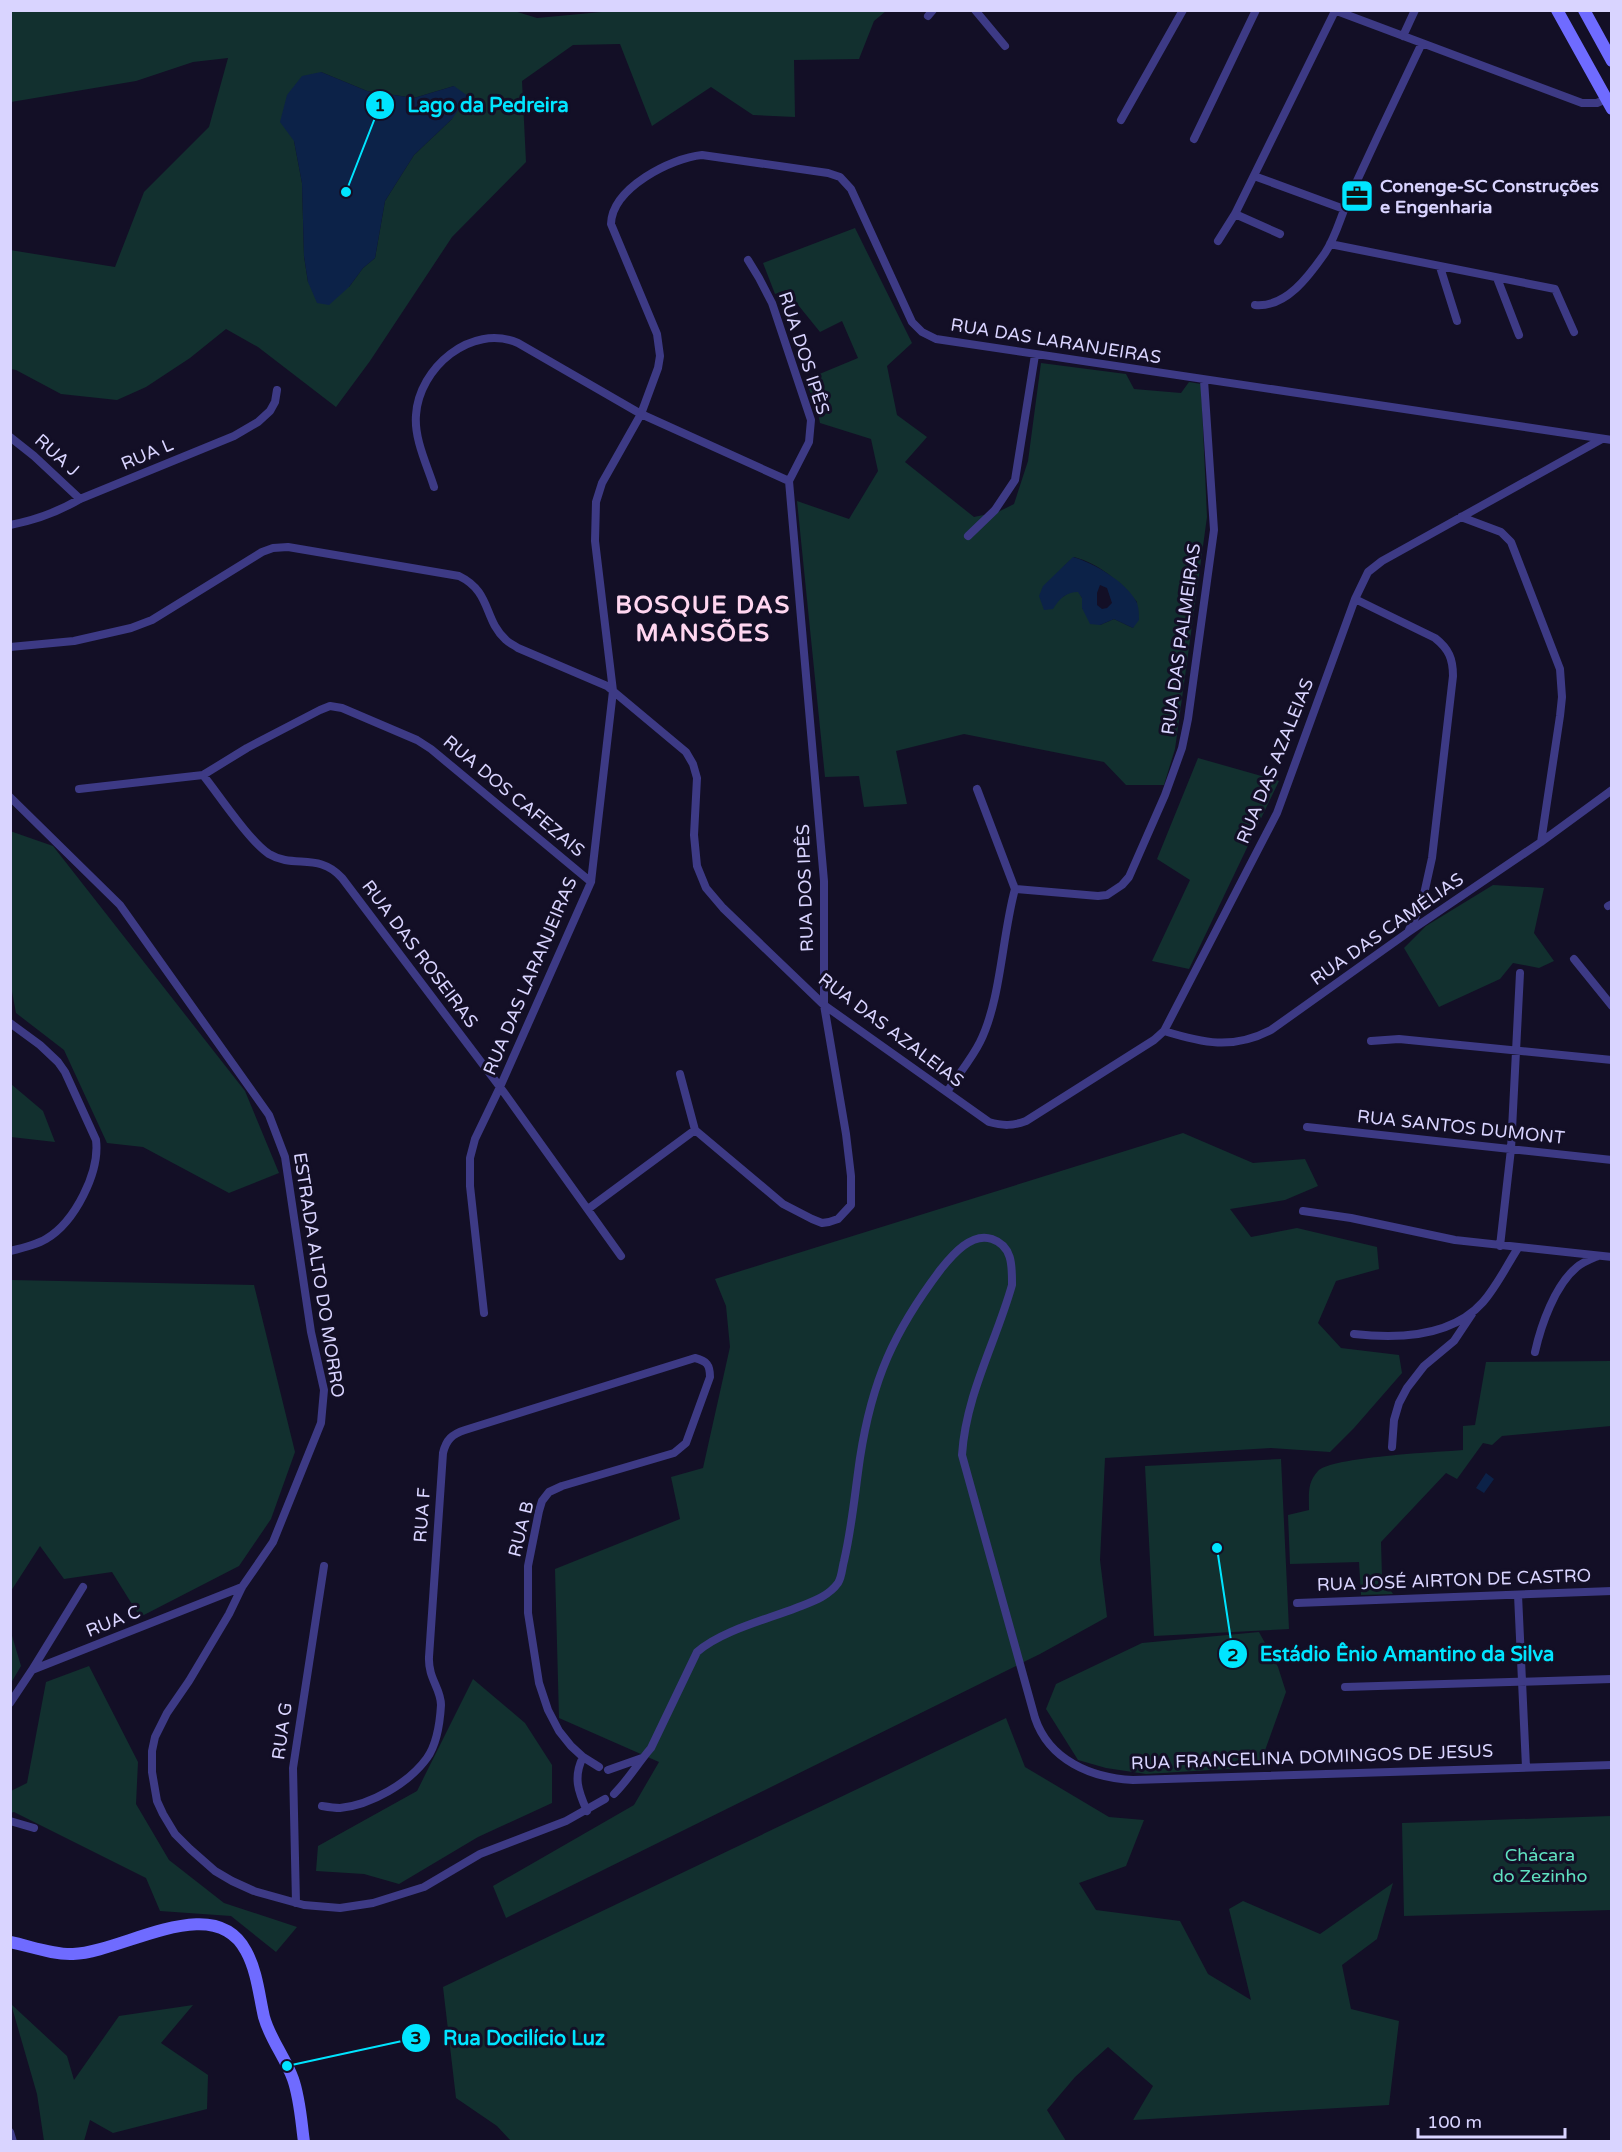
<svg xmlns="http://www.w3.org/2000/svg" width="1622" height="2152" font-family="'Varela Round',sans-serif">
<rect width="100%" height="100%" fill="#130f26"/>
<path fill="#12302f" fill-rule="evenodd" d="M511,10L537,18L623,10L886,11L874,21L859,59L794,60L795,117L753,115L711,87L652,126L620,44L573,45L522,81L526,162L452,237L370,361L336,407L258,347L226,329L190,358L146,387L117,400L61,394L16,370L11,369L10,250L115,267L144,192L209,127L228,58L193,62L136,81L11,102V11ZM321,72L367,91L414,98L454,86L452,119L414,155L385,201L375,258L363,268L349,287L308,282L304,256L302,183L294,141Z
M855,228L912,343L887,366L897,415L927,437L905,462L974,517L998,512L1014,504L1028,461L1041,363L1126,374L1134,389L1181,393L1189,382L1201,384L1207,517L1175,749L1164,785H1126L1104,762L964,734L896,751L907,804L864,807L859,776L825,777L797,501L849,519L878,471L871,439L820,423L816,405L805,380L858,358L842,321L820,332L786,290L775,294L763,263ZM1074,557C1100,564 1119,581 1137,602L1133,628L1114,619L1100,625L1082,608V598L1079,592H1070L1058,600L1064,566Z
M1198,758L1279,781L1189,969L1152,961L1190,880L1157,859Z
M10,831L53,846L245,1091L279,1173L229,1193L143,1147L107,1143L64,1050L16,1013L10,981Z
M1493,885L1544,888L1534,933L1554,961L1539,968L1513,963L1500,979L1439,1007L1404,948L1426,926Z
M11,1084L43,1111L55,1142L11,1137Z
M1183,1133L1253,1163L1305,1159L1318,1186L1285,1200L1230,1209L1251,1237L1297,1228L1377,1247L1379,1269L1336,1281L1318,1323L1341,1348L1399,1355L1402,1373L1354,1428L1330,1452L1271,1448L1105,1458L1100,1560L1107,1617L1040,1654L506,1918L493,1886L634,1805L659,1762L559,1718L555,1569L680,1519L671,1477L703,1468L730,1347L726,1306L715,1279Z
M11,1280L254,1285L295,1452L271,1519L239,1566L140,1617L112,1572L64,1579L40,1546L11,1591Z
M1611,1361V1426L1502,1436L1492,1445L1483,1443L1457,1479L1446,1473L1381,1542L1382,1577L1393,1594L1361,1595L1359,1562L1290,1564L1288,1515L1309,1510C1309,1494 1307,1483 1318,1471C1331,1457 1438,1452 1463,1450V1426L1475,1425L1486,1362Z
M1281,1459L1289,1629L1154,1636L1145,1466Z
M10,1629L21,1666L11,1683H10Z
M1259,1632L1278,1667L1286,1692L1259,1767L1146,1774L1106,1768L1078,1760L1046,1709L1056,1684L1142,1643Z
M89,1666L138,1762L136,1804L169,1860L224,1903L297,1927L276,1952L231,1916L160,1911L146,1878L14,1812L11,1813V1791L27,1783L46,1682Z
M473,1679L525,1723L552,1765V1803L478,1837L399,1884L364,1874L316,1871L318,1846L417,1791Z
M1006,1718L1025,1767L1109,1817L1144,1820L1126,1866L1079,1883L1096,1910L1180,1921L1208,1974L1251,2000L1229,1909L1243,1901L1320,1934L1393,1883L1377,1939L1342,1965L1351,2009L1399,2021L1389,2105L1133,2120L1153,2086L1108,2047L1075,2077L1047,2110L1066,2141H511L497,2126L456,2098L443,1987Z
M1611,1816V1910L1404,1916L1402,1823Z
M11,2004L67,2056L74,2080L119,2016L193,2005L161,2043L208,2075L207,2109L113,2133L90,2120L84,2141H44L37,2094Z"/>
<path fill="#0c2248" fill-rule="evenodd" d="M321,72L367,91L414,98L454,86L468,96L452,119L414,155L385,201L375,258L363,268L349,287L329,305L317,303L308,282L304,256L302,183L294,141L280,122L287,95L302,76Z
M1073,557C1094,563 1126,582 1136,601C1139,606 1139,615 1139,620L1133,628L1114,619L1100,625L1090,624L1082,608V598L1078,592C1066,592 1059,599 1053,609L1044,610L1039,596L1043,586ZM1100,585L1107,588L1112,603L1107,608L1102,609L1097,605V593Z
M1486,1473L1494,1479L1484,1493L1476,1488Z"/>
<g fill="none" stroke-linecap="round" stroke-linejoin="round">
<path stroke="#3d3a85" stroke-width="8" d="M975,10L1005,46
M1334,10L1582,103H1597L1606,99
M928,16L933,10
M1403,36L1415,10
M1121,120L1183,10
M1194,139L1256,10
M1254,176L1344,209
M1235,214L1280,234
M1218,241L1235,214L1335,11
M1330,244L1555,289L1574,332
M1440,267L1457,321
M1497,278L1519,335
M1255,305C1286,308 1309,276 1325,253C1336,237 1341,215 1349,198C1373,146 1397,95 1422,43
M10,437L34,456L80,499
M434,487C427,465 414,439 416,415C419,368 471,323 518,343L641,414L789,481
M1461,517L1501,532L1511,542L1560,669L1562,697L1560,716L1541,842
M10,525C36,520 58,512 80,499L234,436L258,422L270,411L275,402L277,390
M968,536L995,510L1015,480L1035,355
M1355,599L1435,638C1449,649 1453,659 1453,676L1432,858L1422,903L1409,930
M10,647L74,641L131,628L152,620L262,552L273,548L288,547L459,576C492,592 483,619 506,640C509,643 514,645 518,648L607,686L686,752L693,764L697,778L694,835L697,866L706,888L723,908L824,1005L989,1122C1003,1126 1013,1126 1026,1121L1154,1040L1164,1031L1277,813L1355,599L1368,572L1382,561L1602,439
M203,775C219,795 250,842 269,854C294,869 319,852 342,878L500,1087L621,1256
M79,789L203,775L247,748L320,710L330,706L342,708L417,740L431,749L591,882
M977,789L1015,889
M10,797L120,905L269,1115L285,1157L311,1332L324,1390L321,1423L273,1542L242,1587L229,1614L189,1681L167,1713L155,1737L152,1751V1772L157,1801L163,1814L175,1834L190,1849L215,1871L232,1881L254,1891L304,1905L340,1908L373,1903L424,1887L480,1854L566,1821L605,1799
M1608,906L1612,904
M1574,959L1612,1006
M10,1023L40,1045L58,1062L65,1072L96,1140C100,1172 75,1222 46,1239C36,1245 23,1248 10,1251
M1164,1031C1203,1043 1232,1050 1271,1030L1407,933L1541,842L1612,790
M1371,1041L1399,1039L1612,1060
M680,1074L695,1130
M947,1092C957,1076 971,1060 980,1042C1001,1000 1002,936 1015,889L1098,896L1107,895L1122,885L1129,877L1165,795L1182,748L1188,719L1214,530L1204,380
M1307,1127L1612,1160
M588,1209L695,1130L783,1204L812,1219L822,1223L829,1222L838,1219L851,1205V1176L846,1134L824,1005V881L789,481L809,442L811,420L772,303L759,278L748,260
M1303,1211L1351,1218L1455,1240L1612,1257
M1500,1246L1511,1149L1520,973
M484,1313L470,1186V1158L475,1139L500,1087L591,882L613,691L595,541L596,502L602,483L641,414L658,368L660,356L657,334L611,224C612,188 671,158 702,155L828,173L840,177L851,189L912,322L922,332L936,339L1612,440
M1354,1334C1398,1339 1452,1337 1483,1302C1497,1286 1507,1265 1518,1248
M1535,1352C1541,1325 1555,1285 1577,1267C1583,1262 1591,1259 1598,1256
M1392,1447L1394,1420L1399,1403L1407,1388L1424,1366L1454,1341L1472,1314
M1518,1595L1526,1767
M1297,1603L1612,1591
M32,1670L83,1587
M1345,1687L1612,1679
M10,1703L32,1670L242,1587
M583,1757C573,1777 578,1791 587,1811
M608,1770L642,1758
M614,1794C629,1779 638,1763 651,1748L697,1652C721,1631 765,1620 796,1608C811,1602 828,1597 838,1583C842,1577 842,1568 844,1561C852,1527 855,1492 860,1458C872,1380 894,1331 941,1269C953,1254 972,1232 992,1239C1013,1246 1012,1267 1012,1285C996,1342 966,1394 962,1455L1035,1718C1049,1760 1091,1778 1133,1780L1612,1765
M322,1806C328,1807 334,1808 340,1808C371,1805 409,1783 427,1758C437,1744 440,1722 441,1705C441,1688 428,1679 429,1657L443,1453C446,1440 452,1434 465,1430L695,1358C707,1361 710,1365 710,1377L686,1443L674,1453L562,1486L549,1492L542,1501L539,1511L528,1566V1613L539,1683L548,1710L559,1731L571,1746L583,1757L599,1767
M10,1821L34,1828
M296,1903L293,1768L324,1566
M10,2132L13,2142"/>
<path stroke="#6f6bff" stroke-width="12" d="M1557,10L1612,109
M1584,10L1612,61
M10,1942C30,1946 53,1955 73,1954C124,1952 214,1890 246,1951C257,1971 259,1995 264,2017C270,2039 285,2057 293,2079C300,2099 301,2120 304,2142"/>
</g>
<defs>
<symbol id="office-square" viewBox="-11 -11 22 22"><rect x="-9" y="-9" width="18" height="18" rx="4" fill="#00e5ff" stroke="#130f26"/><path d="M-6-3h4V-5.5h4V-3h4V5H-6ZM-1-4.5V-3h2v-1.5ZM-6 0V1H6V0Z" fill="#111"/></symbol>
</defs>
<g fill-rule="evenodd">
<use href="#office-square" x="1338" y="177" width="38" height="38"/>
</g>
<g text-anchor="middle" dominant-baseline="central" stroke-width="6" stroke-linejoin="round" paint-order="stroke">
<g font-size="18" font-weight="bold" fill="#d9d4ff" stroke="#130f26" text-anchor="start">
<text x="1380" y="186">Conenge-SC Construções<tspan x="1380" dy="21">e Engenharia</tspan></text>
</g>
<g font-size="18" fill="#d9d4ff" stroke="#130f26">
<text transform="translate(1056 341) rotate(9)">RUA DAS LARANJEIRAS</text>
<text transform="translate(804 353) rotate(72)">RUA DOS IPÊS</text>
<text transform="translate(147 454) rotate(-23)">RUA L</text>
<text transform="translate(57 455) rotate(42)">RUA J</text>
<text transform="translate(1181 639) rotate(-82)">RUA DAS PALMEIRAS</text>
<text transform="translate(1275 761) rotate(-68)">RUA DAS AZALEIAS</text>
<text transform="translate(514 796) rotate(40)">RUA DOS CAFEZAIS</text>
<text transform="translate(805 888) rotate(-92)">RUA DOS IPÊS</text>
<text transform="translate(1387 929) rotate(-35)">RUA DAS CAMÉLIAS</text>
<text transform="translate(420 954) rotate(53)">RUA DAS ROSEIRAS</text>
<text transform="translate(530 976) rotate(-67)">RUA DAS LARANJEIRAS</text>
<text transform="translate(891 1030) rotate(37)">RUA DAS AZALEIAS</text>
<text transform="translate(1461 1127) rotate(6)">RUA SANTOS DUMONT</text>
<text transform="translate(319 1275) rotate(81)">ESTRADA ALTO DO MORRO</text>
<text transform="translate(422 1515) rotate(-86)">RUA F</text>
<text transform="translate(521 1529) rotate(-76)">RUA B</text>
<text transform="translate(1454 1580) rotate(-2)">RUA JOSÉ AIRTON DE CASTRO</text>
<text transform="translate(113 1621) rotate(-22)">RUA C</text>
<text transform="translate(282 1731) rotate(-82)">RUA G</text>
<text transform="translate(1312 1757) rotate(-2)">RUA FRANCELINA DOMINGOS DE JESUS</text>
</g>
<g font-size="18" fill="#5fe0c0" stroke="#130f26">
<text x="1540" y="1855">Chácara<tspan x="1540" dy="21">do Zezinho</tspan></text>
</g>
<g font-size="24" font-weight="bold" letter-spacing="1.5" fill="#ffd6f0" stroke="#130f26">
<text x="703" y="605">BOSQUE DAS<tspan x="703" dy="28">MANSÕES</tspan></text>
</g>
</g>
<path fill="none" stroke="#00e5ff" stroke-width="2" d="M346 192L380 105M1217 1548L1233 1654M287 2066L416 2038"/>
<g fill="#00e5ff" stroke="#130f26" stroke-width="2">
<circle cx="346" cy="192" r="6"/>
<circle cx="1217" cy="1548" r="6"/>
<circle cx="287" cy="2066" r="6"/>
<circle cx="380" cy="105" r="15"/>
<circle cx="1233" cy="1654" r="15"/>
<circle cx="416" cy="2038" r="15"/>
</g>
<g font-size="18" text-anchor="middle" font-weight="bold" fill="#111">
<text x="380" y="111">1</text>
<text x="1233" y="1661">2</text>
<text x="416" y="2044">3</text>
</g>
<g font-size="20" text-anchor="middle" font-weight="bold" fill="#00e5ff" stroke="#130f26" stroke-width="6" stroke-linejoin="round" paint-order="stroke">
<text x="488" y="112">Lago da Pedreira</text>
<text x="1407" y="1661">Estádio Ênio Amantino da Silva</text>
<text x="524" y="2045">Rua Docilício Luz</text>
</g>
<rect width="1622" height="2152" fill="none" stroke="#d9d4ff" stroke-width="24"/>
<path d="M1418 2128v9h147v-9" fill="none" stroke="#d9d4ff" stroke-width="3"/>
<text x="1427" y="2128" font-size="18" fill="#d9d4ff" stroke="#130f26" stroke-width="4.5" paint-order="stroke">100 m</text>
</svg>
